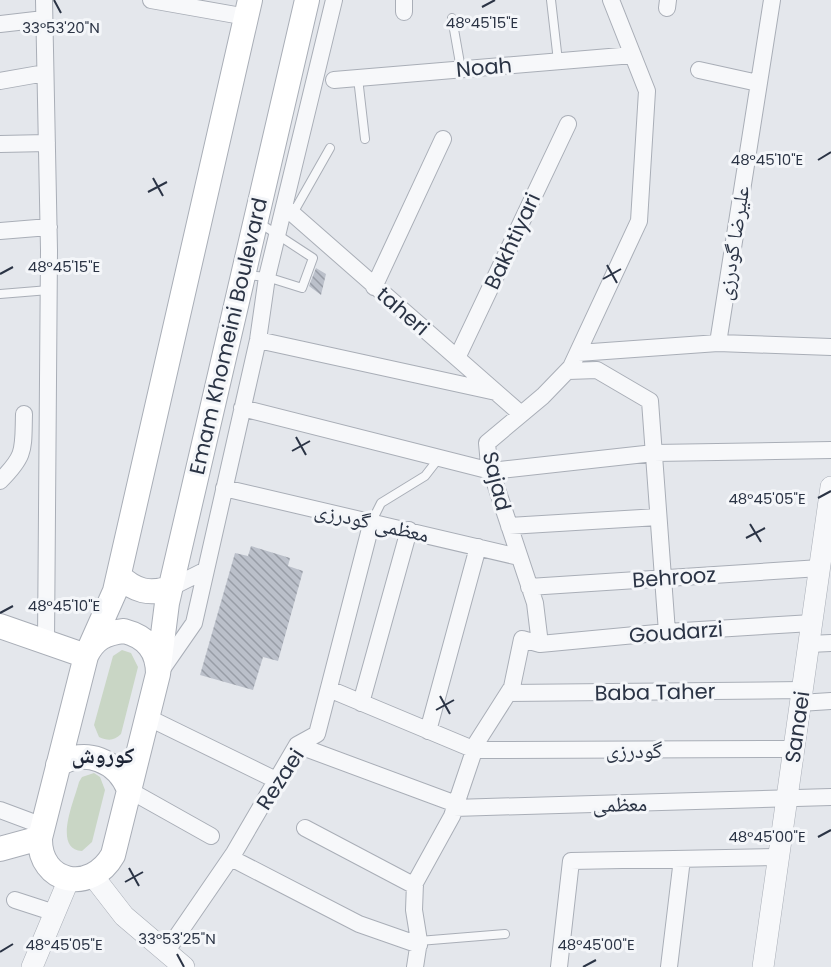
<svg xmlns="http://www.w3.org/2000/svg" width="831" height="967" font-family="Poppins,'Noto Naskh Arabic',sans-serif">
<defs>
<pattern id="building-back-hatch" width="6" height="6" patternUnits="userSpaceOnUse" patternTransform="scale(1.5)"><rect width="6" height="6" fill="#bbc0ca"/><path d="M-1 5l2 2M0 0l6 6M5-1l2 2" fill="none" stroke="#989da6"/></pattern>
</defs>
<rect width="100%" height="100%" fill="#e4e7ec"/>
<path fill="#c9d6c5" d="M122,650L131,653L138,667L121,734C114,741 108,741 99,737L94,725L113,656Z
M94,773L100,777L105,790L92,842L82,851C52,849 75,799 79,782L82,777Z"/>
<path fill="url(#building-back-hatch)" d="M316,268L326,274L321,295L309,286Z
M251,546L290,558L288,566L303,571L278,661L263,657L253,690L200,675L235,553L248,556Z"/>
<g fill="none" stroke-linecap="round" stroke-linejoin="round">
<defs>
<path id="service" d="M551,0L558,61
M452,18L461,69
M358,78L365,139
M292,215L330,148
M246,275L267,277L302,288L313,258L258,222
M0,294L49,290
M372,521L381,503L425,476L439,458
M419,941L505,934"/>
<path id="minor" d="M44,0L49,250L46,642
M151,0L247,17
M404,0V12
M667,8L668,0
M0,24L44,19
M699,70L758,83
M334,80L633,55
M0,81L45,73
M0,144L47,143
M285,207L521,414
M0,231L49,227
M374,287L443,139
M258,340L496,392
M718,343L772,0
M578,353L718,343L831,347
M457,358L568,124
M568,371L597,370L650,401L667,632
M242,408L491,471L654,453L831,450
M0,481C26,455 23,450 24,414
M224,488L519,557
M509,526L658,517
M529,587L820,568
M170,588L206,570
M540,644L667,632L812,623
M809,644L831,643
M160,672L194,623L258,340L267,277L334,0
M329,689L475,750L794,749
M508,693L802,690
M361,703L409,530
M800,703L831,701
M147,717L276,780
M428,731L478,547
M297,745L456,804
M129,790L211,836
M454,808L831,797
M0,810L43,826
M305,828L415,886
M231,858L359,924L419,945
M15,900L55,913
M166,952L234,853L297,745L317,734L372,521
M415,967L419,941L414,910L415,883L452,816L477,742L512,687L522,639L540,644L535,603L489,465L487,443L543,396L571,367L639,221L647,91L611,0
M559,967L571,861L778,857
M669,967L682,859"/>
<path id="tertiary" d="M93,876L124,916L184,967
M32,967L69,879
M763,967L831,487"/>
<path id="secondary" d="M119,576C135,591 149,595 170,588
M0,626L86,656
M124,631C147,637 158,651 158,674L113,855C91,894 39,884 40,838L86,656C94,639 105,633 124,631Z
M91,645L115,591L250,0
M158,674L167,603L307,0
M58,765C85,747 118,761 129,790
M0,849L40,838"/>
</defs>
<use href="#service" stroke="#a9aeb7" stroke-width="10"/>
<use href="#minor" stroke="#a9aeb7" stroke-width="18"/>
<use href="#tertiary" stroke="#a9aeb7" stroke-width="22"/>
<use href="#secondary" stroke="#a9aeb7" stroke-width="26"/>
<use href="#service" stroke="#f7f8fa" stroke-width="8"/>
<use href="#minor" stroke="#f7f8fa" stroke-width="16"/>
<use href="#tertiary" stroke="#f7f8fa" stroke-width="21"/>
<use href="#secondary" stroke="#fff" stroke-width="24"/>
</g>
<path fill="none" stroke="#2b3445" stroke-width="2" d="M54,0L61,13M482,7L495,0M818,160L831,152M153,178L163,196M148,192L167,182M607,265L617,283M0,274L13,267M603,279L621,269M296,437L306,455M292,451L310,441M818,498L831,491M750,524L761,542M746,538L765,528M0,613L13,606M440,696L450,714M436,710L454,700M818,837L831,830M129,868L139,886M125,882L143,872M0,952L13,944M177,954L184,967M583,967L596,960"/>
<g text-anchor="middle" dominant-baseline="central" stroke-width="6" stroke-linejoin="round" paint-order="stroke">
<g font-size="21" fill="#2b3445" stroke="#f4f6f9">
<text transform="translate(484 67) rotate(-5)">Noah</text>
<text transform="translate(512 241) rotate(-65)">Bakhtiyari</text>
<text transform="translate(733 243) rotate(-81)">علیرضا گودرزی</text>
<text transform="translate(403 311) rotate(41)">taheri</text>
<text transform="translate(228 336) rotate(-77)">Emam Khomeini Boulevard</text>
<text transform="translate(497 481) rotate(76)">Sajad</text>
<text transform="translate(372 522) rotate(13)">معظمی گودرزی</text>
<text transform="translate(674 577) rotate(-4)">Behrooz</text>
<text transform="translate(676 632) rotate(-4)">Goudarzi</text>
<text transform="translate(655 692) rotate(-1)">Baba Taher</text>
<text transform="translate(797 727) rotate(-82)">Sanaei</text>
<text x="634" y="750">گودرزی</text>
<text transform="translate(280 779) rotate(-57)">Rezaei</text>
<text transform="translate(620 804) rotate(-1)">معظمی</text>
</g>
<g font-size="22" font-weight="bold" fill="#1d2536" stroke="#f4f6f9">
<text x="103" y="755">کوروش</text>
</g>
</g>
<g font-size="15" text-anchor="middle" fill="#2b3445" stroke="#f4f6f9" stroke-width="6" stroke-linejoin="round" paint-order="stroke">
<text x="482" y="28">48°45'15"E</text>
<text x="61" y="33">33°53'20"N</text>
<text x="767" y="165">48°45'10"E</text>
<text x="64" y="272">48°45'15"E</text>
<text x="767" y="504">48°45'05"E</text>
<text x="64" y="611">48°45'10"E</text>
<text x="767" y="842">48°45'00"E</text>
<text x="177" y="944">33°53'25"N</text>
<text x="64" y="950">48°45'05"E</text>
<text x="596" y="950">48°45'00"E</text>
</g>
</svg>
